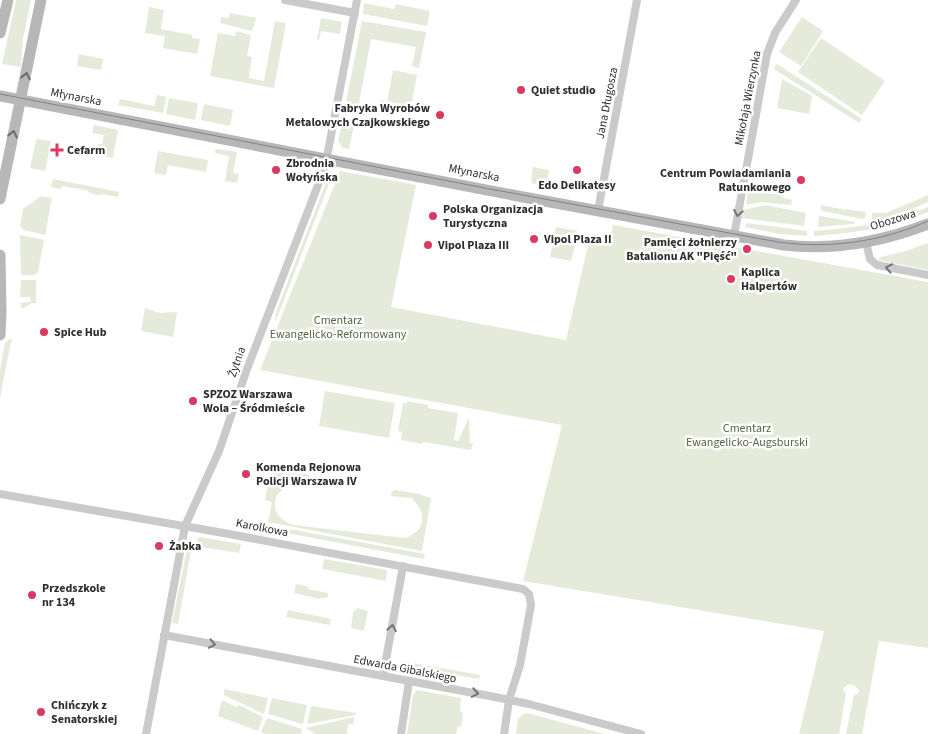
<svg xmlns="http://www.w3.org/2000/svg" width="928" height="734" font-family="'Source Sans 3',sans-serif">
<rect width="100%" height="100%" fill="#fff"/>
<path fill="#e5eadb" d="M16,0H31L23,39L21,67L2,64Z
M364,3L394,9L396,4L430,11L427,26L363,14Z
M149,7L164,10L161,29L192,35V38L200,39L197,54L163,48L165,36L145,33Z
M230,13L256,18L252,31L220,23L221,17L229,18Z
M802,17L823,31L801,66L779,52Z
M321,18L342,22L340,34L321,31L319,40L317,39Z
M275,21L286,23L274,88L210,76L218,33L235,36L236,31L251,35L247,56L252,57L249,78L264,81Z
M362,21L426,32L419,68L412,66L416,47L371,39L358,108L378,112L381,100L384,101L382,113L379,115L347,109L345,107Z
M821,38L885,81L862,115L798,72Z
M79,54L103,59L101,70L77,66Z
M777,64L862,119L859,123L774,69Z
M393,70L417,75L411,106L387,102Z
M782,79L812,96L809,114L777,108Z
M157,95L166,97L163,113L118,105L120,99L154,106Z
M169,98L198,103L195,120L166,114Z
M204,104L233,110L230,126L201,120Z
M347,119L355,121L349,149L343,148L338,141L343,121Z
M94,125L118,130L113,158L104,156L97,144H102L104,135L92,133Z
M38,139L51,141L45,171L30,168L36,140Z
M217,149L237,152L233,173L239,174L237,183L225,181L229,156L215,153V150Z
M158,151L208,160L206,172L168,165L166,175L154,173Z
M533,167L549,170L546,186L531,183Z
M340,171L416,185L391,307L566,340L590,237L610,240L613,225L928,282V648L879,641L862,734H846L854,695L858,694L859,690L854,685L850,684L843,688L844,692L846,693L839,734H799L824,631L523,581L562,425L260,370Z
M53,179L119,192L118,197L102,194L98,195L90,193L86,190L62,186L61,189L51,187Z
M327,180L330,181L275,323L276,312Z
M748,189L784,196L783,198L792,200L791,205L762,202L746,205Z
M928,195V202C910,210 893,217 874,220L872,219V213H886Z
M41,196L52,198L45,235L24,230L20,226L23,209Z
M765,205L806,213L804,226L742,218L744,210Z
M821,205L846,210V209L866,212L865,218L862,219L823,211L820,209Z
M928,207V212C889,228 855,233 814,236V231C854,228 891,223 928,207Z
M820,216L855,222L854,224L818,227L819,217Z
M746,223L807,231V236L779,234L745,227Z
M556,227L577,231L578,234L575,233L574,238L577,239L571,261L550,257Z
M20,235L44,240L38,272L35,275H21Z
M928,243V270L878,260L881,257L906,251Z
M21,280H36V303H32L22,309L20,303L31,302L30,297H20Z
M145,308L160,313L177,312L173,337L141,331Z
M10,339H12L11,342L0,398V370L5,343Z
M325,391L395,403L389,438L319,426Z
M407,401L428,405V408L458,413L454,440L458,441L467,422V420L469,419L470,443H473L471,450L423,442L422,444L401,440L402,432L398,431L403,403L407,404Z
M275,469L310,475L308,485L286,483C285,489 280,491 277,496C270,509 280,521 293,525L404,538C417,535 426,524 421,511C419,505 414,502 412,498L391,496L392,491L395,490L419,494L431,498L422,551L268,522L272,502L265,500L269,478H273Z
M267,525L425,554L424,559L266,529Z
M200,537L241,544L239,553L196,546L198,538Z
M188,544L192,545L178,624L172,623Z
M324,559L387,570L386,581L322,569Z
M296,584L307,586L308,589L328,593V597L319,599L294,593Z
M357,608L368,611L364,631L351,628L353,613Z
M288,610L331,619L330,625L286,617Z
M402,661L480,675L479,679L434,671L432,677L400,671Z
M224,689L268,698L264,714L224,695Z
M417,690L461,698L460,712L463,713L461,727L458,726L456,734H407L413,695Z
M272,698L307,705L303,724L268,714Z
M222,700L236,707L239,705L263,717L258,731L218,716Z
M311,706L356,713V715L307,724Z
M525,713H527L605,734H516L518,719Z
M354,717V723L348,725L347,734H315L306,728Z
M267,718L302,729L301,734H265L261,732Z"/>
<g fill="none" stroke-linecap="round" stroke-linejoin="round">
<path stroke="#cacaca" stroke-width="8" d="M285,0L355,13
M598,211L637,0
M734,236L767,54L775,33L796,0
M866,242L870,259L877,265L928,275
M0,494L218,532L523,589L529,594L531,605L520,665L509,700L504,734
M164,635L495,697L529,704L641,734
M383,676L403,566
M146,734L185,526L219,451L247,369L325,167L357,0
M401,734L409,681"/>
<path stroke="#b7b7b7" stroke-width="11" d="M0,33L8,0
M0,96L523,197L784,245C834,251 881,242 928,224
M0,199L41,0
M0,255L1,312L0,335"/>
<path stroke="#828282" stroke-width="1" d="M0,94L490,189L778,242C829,249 881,242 928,221"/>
</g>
<defs><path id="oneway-chevron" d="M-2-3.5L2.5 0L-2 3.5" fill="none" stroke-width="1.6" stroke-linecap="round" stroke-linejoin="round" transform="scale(1.25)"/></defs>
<g stroke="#6b6b6b">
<use href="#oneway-chevron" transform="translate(26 76) rotate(-78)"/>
<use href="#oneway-chevron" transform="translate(13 134) rotate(-78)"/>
</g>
<g stroke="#747474">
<use href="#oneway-chevron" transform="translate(738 213) rotate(100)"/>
<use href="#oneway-chevron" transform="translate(889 268) rotate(-169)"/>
<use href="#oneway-chevron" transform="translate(392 628) rotate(-80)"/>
<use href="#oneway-chevron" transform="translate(212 644) rotate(11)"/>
<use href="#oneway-chevron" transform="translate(475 693) rotate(10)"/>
</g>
<g fill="#d93a5f" stroke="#fff" stroke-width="2">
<circle cx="521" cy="90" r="5"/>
<circle cx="440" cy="115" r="5"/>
<path d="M54.5 142.5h5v5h5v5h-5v5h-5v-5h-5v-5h5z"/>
<circle cx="276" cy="170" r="5"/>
<circle cx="577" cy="170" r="5"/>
<circle cx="801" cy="180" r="5"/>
<circle cx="433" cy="216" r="5"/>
<circle cx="534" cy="239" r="5"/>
<circle cx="428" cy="245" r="5"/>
<circle cx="747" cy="249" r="5"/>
<circle cx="731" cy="279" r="5"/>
<circle cx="44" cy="332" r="5"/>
<circle cx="193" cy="401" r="5"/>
<circle cx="246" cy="474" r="5"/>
<circle cx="159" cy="546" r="5"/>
<circle cx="32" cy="595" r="5"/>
<circle cx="41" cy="712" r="5"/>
</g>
<g text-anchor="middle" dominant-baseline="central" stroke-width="5" stroke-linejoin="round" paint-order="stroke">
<g font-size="12" font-weight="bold" fill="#2d2d2d" stroke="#fff" text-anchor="start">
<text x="531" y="90">Quiet studio</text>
<text x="430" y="108" text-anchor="end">Fabryka Wyrobów<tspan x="430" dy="14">Metalowych Czajkowskiego</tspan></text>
<text x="67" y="150">Cefarm</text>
<text x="286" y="163">Zbrodnia<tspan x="286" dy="14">Wołyńska</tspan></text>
<text x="791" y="173" text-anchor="end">Centrum Powiadamiania<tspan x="791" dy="14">Ratunkowego</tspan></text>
<text x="577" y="185" text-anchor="middle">Edo Delikatesy</text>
<text x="443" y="209">Polska Organizacja<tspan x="443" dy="14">Turystyczna</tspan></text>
<text x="544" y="239">Vipol Plaza II</text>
<text x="737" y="242" text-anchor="end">Pamięci żołnierzy<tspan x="737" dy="14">Batalionu AK "Pięść"</tspan></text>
<text x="438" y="245">Vipol Plaza III</text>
<text x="741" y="272">Kaplica<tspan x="741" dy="14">Halpertów</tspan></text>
<text x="54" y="332">Spice Hub</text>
<text x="203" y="394">SPZOZ Warszawa<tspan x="203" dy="14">Wola – Śródmieście</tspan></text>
<text x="256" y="467">Komenda Rejonowa<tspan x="256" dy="14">Policji Warszawa IV</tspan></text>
<text x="169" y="546">Żabka</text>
<text x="42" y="588">Przedszkole<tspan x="42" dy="14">nr 134</tspan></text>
<text x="51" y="705">Chińczyk z<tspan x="51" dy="14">Senatorskiej</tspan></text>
</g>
<g font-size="12" fill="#2d2d2d" stroke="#fff">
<text transform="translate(76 97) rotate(11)">Młynarska</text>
<text transform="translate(748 98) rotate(-79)">Mikołaja Wierzynka</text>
<text transform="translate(607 103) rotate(-79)">Jana Długosza</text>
<text transform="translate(474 173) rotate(11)">Młynarska</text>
<text transform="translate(893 220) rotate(-17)">Obozowa</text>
<text transform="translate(237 362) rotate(-70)">Żytnia</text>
<text transform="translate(262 528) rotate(11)">Karolkowa</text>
<text transform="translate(405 669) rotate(11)">Edwarda Gibalskiego</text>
</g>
<g font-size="12" fill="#57663e" stroke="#fff">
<text x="338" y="320">Cmentarz<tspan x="338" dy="14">Ewangelicko-Reformowany</tspan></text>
<text x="747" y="428">Cmentarz<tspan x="747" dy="14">Ewangelicko-Augsburski</tspan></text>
</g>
</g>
</svg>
